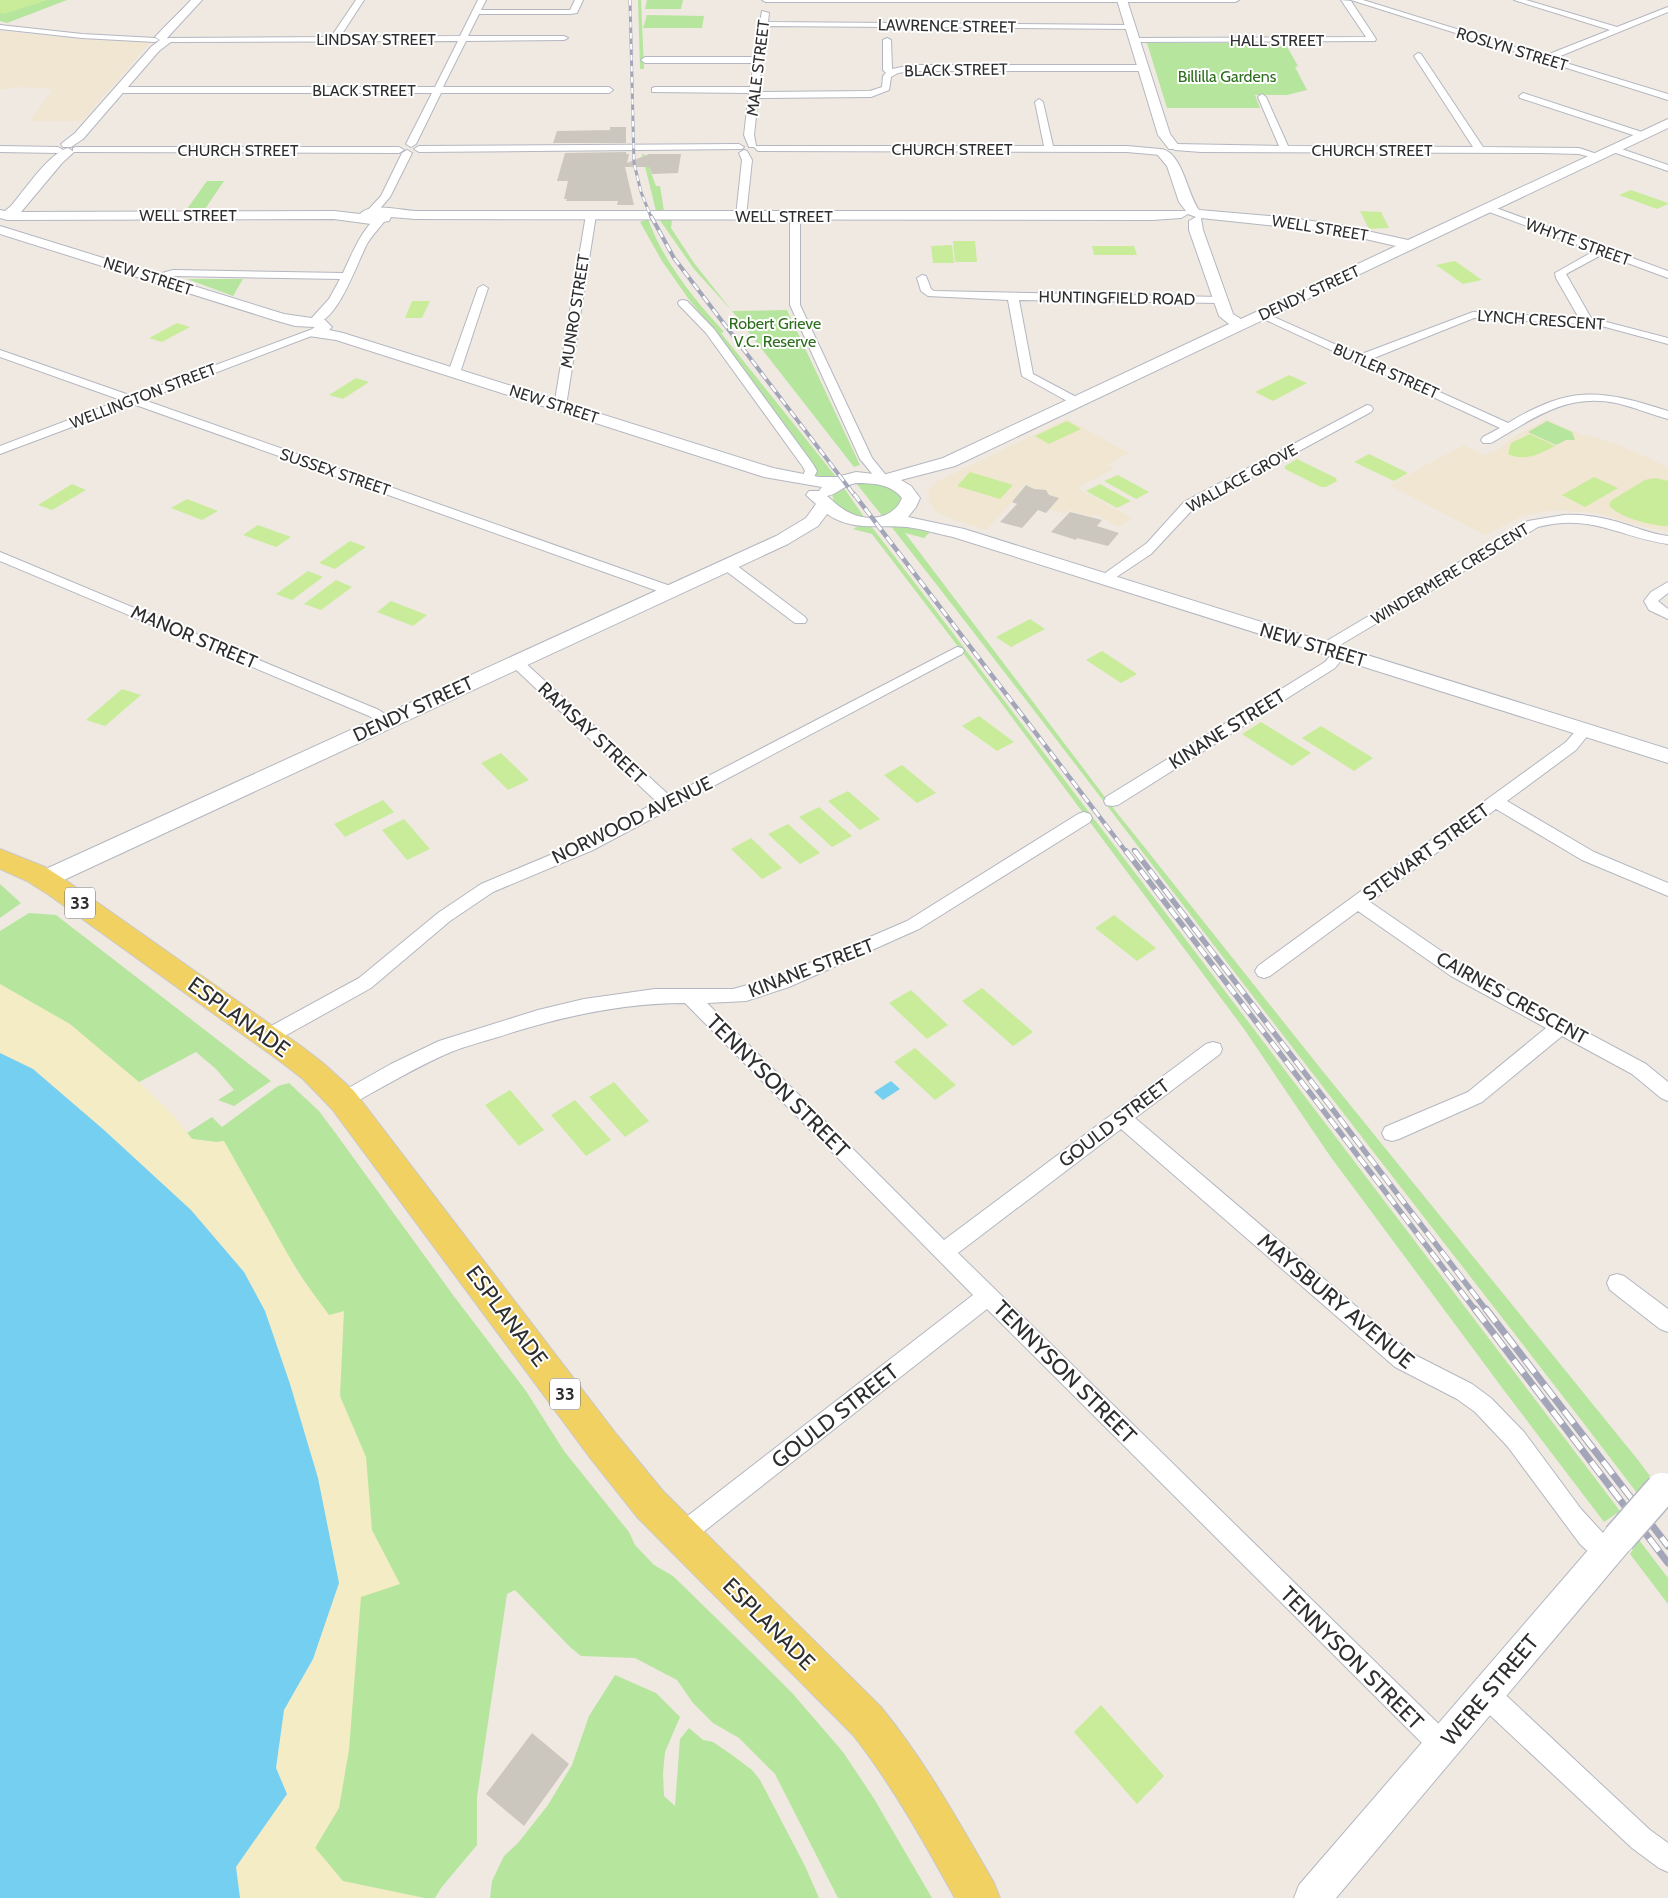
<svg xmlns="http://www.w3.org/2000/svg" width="1668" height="1898" font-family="Cabin,sans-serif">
<rect width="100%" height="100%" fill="#efe9e1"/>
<path fill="#f0e6d1" d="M0,31L87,40L150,42L82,121H30L53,89L16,87L0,90Z
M1067,419L1129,453L1107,465L1114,469L1077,488L1132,518L1119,527L1095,514L1092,517L1070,510L1066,514L1046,508L1059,498L1049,495L1046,490L1032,489V487L1024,485L1018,491L1021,492L986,530L949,518L936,512L930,503L928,492L934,483Z
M1547,419L1584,436L1589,435L1619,445L1668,467V531L1647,528L1596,513L1553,510L1522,516L1485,535L1389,485L1464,445L1484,455L1496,451L1515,436Z"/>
<path fill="#b6e59e" d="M0,0H67L7,23L0,21Z
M638,0H641L644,69H640Z
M647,0H683L681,9H645Z
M647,15L704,16L702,28H643Z
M1147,43H1285L1298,66L1295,67L1307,90L1287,95H1255L1260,108H1167Z
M642,154H644L656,186H660L664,211H656Z
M207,181H224L205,209H187Z
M648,219C663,261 694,299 724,332L721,333L837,478H816L815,467L716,332L690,301L662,261L640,222Z
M659,219L672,220L671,228L694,263L732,311L787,310L860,465L854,467L732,311L694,269Z
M187,279H243L233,296Z
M1547,421L1572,432L1575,440H1566L1556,445L1528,432Z
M868,481L901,491L905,504L883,517L856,483Z
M842,485L864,517C850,516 829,507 833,491Z
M890,525L903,526L930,532L924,538L905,533L1114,809L1321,1069L1638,1460L1650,1476L1637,1493C1505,1320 1371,1150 1239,978C1123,827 1008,675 890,525Z
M858,526H871L908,574L1620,1511L1604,1522L1506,1393L1330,1156L1244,1029L999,700L872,534L853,529Z
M0,884L21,903L0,918Z
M29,913L56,915L271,1081L234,1106L218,1100L234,1090L216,1069L196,1052L139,1082L0,993V931Z
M289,1083L319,1111L334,1131L453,1295L526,1391L564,1451L629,1532L635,1545L654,1565L673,1576L755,1656L793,1694L843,1752L873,1797L932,1898H838L775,1774L739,1738L713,1723L693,1703L677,1680L635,1658L581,1656L570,1647L515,1590L507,1594L477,1797V1845L441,1888L435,1898H391L339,1884L332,1868L315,1848L335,1813L358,1594H367L400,1583L374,1579L342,1408L329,1320L216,1142L192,1139L187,1133L212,1117L222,1127L278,1086Z
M1639,1540L1668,1578V1604L1630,1554Z
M615,1675L656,1693L680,1717L665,1752L663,1773L664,1796L675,1806L680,1739L689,1728L703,1740L713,1742L732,1755L752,1770L760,1780L805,1866L819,1898H490L492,1881L504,1856L518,1843L548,1805L572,1765L589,1716Z"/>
<path fill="#f3ecc5" d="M0,984L70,1024L139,1082L172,1114L192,1139L216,1142L224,1141L299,1274L329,1315L344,1311L340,1396L366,1457L372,1530L400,1584L361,1597L349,1750L339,1808L315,1848L343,1881L425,1898H240L236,1867L287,1794L276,1768L284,1710L313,1659L244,1272L191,1210L104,1130L33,1069L0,1053Z"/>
<path fill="#c9ec9a" d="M0,0H48L4,14L0,13Z
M1631,190L1668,203V204L1657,209L1619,195Z
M1360,211L1381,212L1389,228L1369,229Z
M953,241H975L977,262H955Z
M952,245L954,263H933L931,246Z
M1092,246H1134L1137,255H1094Z
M1455,261L1482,280L1463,284L1436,265Z
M412,301H430L422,318H405Z
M177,323L190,327L162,342L149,338Z
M1289,375L1307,383L1273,401L1255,392Z
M356,378L369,382L343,399L329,395Z
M1067,421L1081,429L1049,444L1035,436Z
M1530,434L1555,446C1539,454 1525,462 1508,454L1511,443Z
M1369,454L1408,473L1394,481L1354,462Z
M1297,459L1336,478L1337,481L1326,487H1321L1285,469V466Z
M970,472L1013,485L1000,499L957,486Z
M1118,475L1149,492L1136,499L1104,481Z
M1594,477L1618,488L1585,507L1562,495Z
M1655,478L1668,481V526C1655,527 1613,516 1609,504L1612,500L1645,480Z
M72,484L86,490L52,510L38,505Z
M1100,484L1131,501L1117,508L1086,491Z
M187,499L218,511L202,520L171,508Z
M258,525L291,537L276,547L243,535Z
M350,541L366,547L335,569L319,563Z
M308,571L323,577L292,600L276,594Z
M336,580L352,587L321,610L304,604Z
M391,601L427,615L413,626L377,612Z
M1030,619L1045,629L1011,647L996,637Z
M1102,651L1137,674L1121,683L1086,660Z
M122,689L141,695L105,726L86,720Z
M979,716L1014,742L997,751L962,726Z
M1261,722L1311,753L1292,766L1242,734Z
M1321,726L1373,758L1354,771L1302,738Z
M501,753L529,780L508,790L481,763Z
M902,765L936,793L917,803L884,775Z
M848,791L880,819L860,830L828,801Z
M383,800L394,812L345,837L334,824Z
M819,807L852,836L832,847L799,817Z
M404,819L430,849L407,860L382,830Z
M788,824L820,853L800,864L768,834Z
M751,838L782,868L762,879L731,849Z
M1114,915L1156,948L1137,961L1095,928Z
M982,988L1033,1032L1013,1046L962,1001Z
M911,990L948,1025L927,1039L889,1003Z
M915,1048L956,1085L935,1100L894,1062Z
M614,1082L649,1121L625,1137L589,1097Z
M510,1090L544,1130L519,1146L485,1105Z
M575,1100L611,1140L586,1156L551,1115Z
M1101,1705L1164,1776L1137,1804L1074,1732Z"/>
<path fill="#75cff0" d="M0,1053L33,1069L104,1130L191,1210L244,1272L265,1311L290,1384L318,1478L339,1583L313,1659L284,1710L276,1768L287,1794L236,1867L240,1898H0Z
M891,1081L900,1089L883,1100L874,1092Z"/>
<path fill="#cbc7bf" d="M610,127H626V143H553L557,131L610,130Z
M626,152V154H629L627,163L649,154H681L678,173L652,174L649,167H625L634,205H617L618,201H566L567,199H564L568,181H557L565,153Z
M1026,485L1034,489L1046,490L1049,495L1059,498L1046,513L1038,510L1022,528L1000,522L1017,504L1012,502Z
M1070,512L1102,520L1097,526L1119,533L1108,546L1077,538L1076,540L1051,532Z
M532,1733L569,1764L524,1826L486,1794Z"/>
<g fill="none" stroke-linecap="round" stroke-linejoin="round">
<defs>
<path id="street" d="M356,0H364L340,37L460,36L478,0H486L481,10H570L575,0H583L577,13L570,14H479L468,36H564L568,38L564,40L466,41L443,87H609L613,90L609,93H441L416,144L411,147L406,144L432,93H119L115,90L119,87H435L458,41L169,42L165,40L169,38L331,37Z
M762,0H1239L1235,2H766Z
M1341,0L1351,1L1376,39L1375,41L1134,42L1130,40L1134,38L1366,37Z
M1351,0H1363L1544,56L1610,30L1514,0H1526L1617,27L1668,7V12L1553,59L1668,94V100Z
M762,11L769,13L768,22L1130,25L1134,27L1130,29L767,26L758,92L870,91L882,87L883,76L886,73L883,70V40L887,38L891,40L892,69L912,65H1143L1147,68L1143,71H912L898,73L891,77L889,90L871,97L758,98L754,135L756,146H1044L1035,102L1039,99L1043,102L1053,146H1127L1160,149L1165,152L1160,155L1127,152L758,151L754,147H749L744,135L749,93L652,92V88L655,87H750L754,63H645L641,60L645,57H754Z
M0,25L82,34L155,38L159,40L155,42L82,38L0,29Z
M1418,53L1421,54L1483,147L1579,148L1603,156L1598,159L1579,154L1542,153L1201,152L1175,150L1170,147L1175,144L1279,146L1258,97L1262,94L1266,97L1288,146L1473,147L1414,56Z
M1523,93L1645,133L1647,135L1642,138L1639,137L1520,98L1519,96Z
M739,144L744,147L742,149L419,152L414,149L419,146Z
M0,146L58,147L63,150L58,153L0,152Z
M1613,146L1668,165V171L1610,151L1608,149Z
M76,147H399L404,150L399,153L73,152V148Z
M407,150L412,153L390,197L376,213H368L367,211L381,196L402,153Z
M744,150L747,151L752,160L746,216L741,219L736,216L742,160L739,153Z
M1488,205L1668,271V278L1603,254L1566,274L1591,318L1668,338V344L1598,325L1474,318L1369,360L1508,423C1571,385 1600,389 1668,411V419C1650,414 1634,407 1616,403C1565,393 1533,419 1491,443H1483L1481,440L1483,437L1500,428L1255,315L1257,313H1265L1359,355L1473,312L1579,318L1556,278L1555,273L1594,251L1484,210V206Z
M591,212L596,215L566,406L560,410L554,406L586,215Z
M795,213L800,216V305L872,458L889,479L887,482H879L860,459L790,305V216Z
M381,216L386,219C380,228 372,235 367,244C356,265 339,319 314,325L308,322L329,299L340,279L173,276L155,281L150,278L151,276L173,270L343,273C350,258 365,221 381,216Z
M922,275L926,276L931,289L934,291L1221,297L1226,300L1221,303L1019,300L1033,374L1080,399L1082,402L1076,406L1022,376L1008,300L928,296L921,291L917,278Z
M483,285L488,288L460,373L454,376L450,375L448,373L478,288Z
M683,300L687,301L714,329L813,464L817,471L811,483H803L801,480L805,471L803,467L706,333L679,305L678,303L679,301Z
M310,330L316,333L314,335L144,400L676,588L678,591L676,594H666L133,404L0,454V446L121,400L0,357V350L132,396Z
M1367,405L1371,406L1373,409L1371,412L1194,508L1151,554L1109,582H1099L1097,579L1147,543L1184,502Z
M1564,515C1582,514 1600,517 1618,522C1635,527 1651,534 1668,536V544C1619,537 1591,513 1538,527L1330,651H1320L1318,648L1320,645L1528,521Z
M0,552L379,710L395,721L392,724C383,727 377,721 369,716L0,561Z
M727,561L732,562L805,617L807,620L805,623H795L722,568L720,565Z
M1668,582V593L1658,601L1668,609V619L1649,610L1644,601L1651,592Z
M957,647L962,648L964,651L962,654L593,850L493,892L450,921L371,988L274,1042L267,1044L260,1042L258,1037L260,1032L359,978L438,913L481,884L581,842L657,802L511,665L509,662L511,659H521L670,796Z
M1340,649L1345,650L1347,653L1335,668L1118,805L1112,806L1106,805L1104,801L1106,797L1325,662L1335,650Z
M1584,725L1589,727L1592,730L1576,750L1507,801L1594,852L1668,883V896L1582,860L1496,809L1370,902L1463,966L1646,1064L1668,1082V1101L1661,1098L1632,1074L1562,1036L1482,1102L1399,1139L1392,1141L1385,1139L1382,1133L1385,1127L1468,1092L1546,1028L1451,976L1358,911L1270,976L1264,978L1258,976L1255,971L1258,966L1566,742L1579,727Z
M1084,812L1090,814L1092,818L1090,822L919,929L789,987L746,1001L707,1003L944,1240L1206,1044L1213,1042L1220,1044L1222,1049L1220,1054L1135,1118L1411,1353L1472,1384L1491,1398L1524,1432L1581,1509L1613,1544L1617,1552L1613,1560L1605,1564L1597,1560L1580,1544L1508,1447L1475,1412L1457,1399L1395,1367L1121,1129L958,1253L1452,1737L1456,1746L1452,1755L1443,1759L1434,1755L987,1309L688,1544L680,1548L672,1544L668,1536L672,1528L973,1295L685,1003C621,1003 559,1017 498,1037C482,1042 466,1046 451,1052C416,1067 383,1087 350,1105L343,1108L336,1105L333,1100L336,1095L391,1064L439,1041L538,1010L584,999L655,989H733L777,977L907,921L1078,814Z
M1617,1274L1624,1276L1668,1309V1332L1660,1329L1610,1290L1607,1283L1610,1276Z
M1487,1682L1496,1686L1650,1830L1668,1843V1872L1659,1868L1632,1848L1478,1704L1474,1695L1478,1686Z"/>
<path id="secondary" d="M191,0H202L167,38L172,41L159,51L83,139L71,147H63L61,144L75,133L151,47L160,40L155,37C166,25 180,12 191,0Z
M1117,0H1127L1170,134L1179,146L1177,149H1169L1158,135Z
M1668,119V128L955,466L901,480L911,486L920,498L916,507L908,517L964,529L1668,749V763L953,537C938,534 923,529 907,527C878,524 853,532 827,514L818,526L788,544L53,885L45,887L37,885L34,879L37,873L776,536L806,518L816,504L806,495L809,491H819L822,487L764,477L336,340L309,336L306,333L315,327L295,326L274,320L0,234V226L284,314L325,320L332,327L329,330L343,333L773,468L819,477H837L856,472L883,475L943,458L1229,324L1219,316L1189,230V221L1196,217L1188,214L1181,218L1152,220L415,219L391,217L389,221L371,224L334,219L7,220L0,218V210L5,211L11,206C24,191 49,153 68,148L74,152L62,163L21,212L334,211L360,214C371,202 399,210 415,211H1186L1179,202L1167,166L1156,153L1162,149C1183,154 1187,194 1199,210L1282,217L1335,224L1408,240ZM1201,218L1335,232L1396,246L1241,319L1233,314L1203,230ZM856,483C873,483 891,484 902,498C894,519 868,522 850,513C841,509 834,502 827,496C838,494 844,485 856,483Z
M1619,1522L1630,1527L1635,1538L1630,1549L1336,1898H1294L1299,1885L1608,1527Z"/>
<path id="primary" d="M0,849L45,867L67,881L301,1046L323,1063L354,1091L617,1435L663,1491L881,1707C925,1761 959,1822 994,1883L1000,1898H955C924,1842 893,1786 853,1735L637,1517L591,1459L332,1109L303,1079L281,1062L49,895L27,881L0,869Z"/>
</defs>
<use href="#street" stroke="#b4b7c1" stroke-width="2"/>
<use href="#secondary" stroke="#b4b7c1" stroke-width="2"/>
<use href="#primary" stroke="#c9c9c9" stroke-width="2"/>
<use href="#street" fill="#fff" fill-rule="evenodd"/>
<use href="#secondary" fill="#fff" fill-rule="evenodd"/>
<use href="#primary" fill="#f2d163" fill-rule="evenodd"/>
<defs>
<path id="rail-far4" d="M630,0L634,163L641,192L651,217"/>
<path id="rail-far3" d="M651,216L674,258L855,496"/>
<path id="rail-far2" d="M854,494L1127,853
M1134,850L1136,853"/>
<path id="rail-far1" d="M1126,851L1476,1311
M1135,851L1487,1311"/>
<path id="rail" d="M1475,1309L1668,1563
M1486,1309L1668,1546"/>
</defs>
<use href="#rail-far4" stroke="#a3a6b8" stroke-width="3"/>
<use href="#rail-far3" stroke="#a3a6b8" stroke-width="4"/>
<use href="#rail-far2" stroke="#a3a6b8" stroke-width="4.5"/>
<use href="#rail-far1" stroke="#a3a6b8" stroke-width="5.5"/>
<use href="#rail" stroke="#a3a6b8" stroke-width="7"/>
<use href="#rail-far4" stroke="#fff" stroke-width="2" stroke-dasharray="5.5" stroke-linecap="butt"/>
<use href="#rail-far3" stroke="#fff" stroke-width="2.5" stroke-dasharray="8" stroke-linecap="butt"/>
<use href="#rail-far2" stroke="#fff" stroke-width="3" stroke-dasharray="9" stroke-linecap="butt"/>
<use href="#rail-far1" stroke="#fff" stroke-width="4" stroke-dasharray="12" stroke-linecap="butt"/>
<use href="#rail" stroke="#fff" stroke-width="5" stroke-dasharray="16" stroke-linecap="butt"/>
<defs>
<path id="secondary-bridge" d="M1619,1538L1662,1489"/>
</defs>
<use href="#secondary-bridge" stroke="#b4b7c1" stroke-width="35" stroke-linecap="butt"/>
<use href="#secondary-bridge" stroke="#fff" stroke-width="32"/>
</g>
<g text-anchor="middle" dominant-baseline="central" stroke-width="4" stroke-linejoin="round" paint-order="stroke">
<g font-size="16" fill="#2e2e2e" stroke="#fff">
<text transform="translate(947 26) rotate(1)">LAWRENCE STREET</text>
<text x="376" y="39">LINDSAY STREET</text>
<text x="1277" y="40">HALL STREET</text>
<text transform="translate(1512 49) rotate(17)">ROSLYN STREET</text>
<text transform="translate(758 68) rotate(-83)">MALE STREET</text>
<text transform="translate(956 70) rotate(-1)">BLACK STREET</text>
<text x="364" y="90">BLACK STREET</text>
<text x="952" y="149">CHURCH STREET</text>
<text x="238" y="150">CHURCH STREET</text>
<text x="1372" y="150">CHURCH STREET</text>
<text x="188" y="215">WELL STREET</text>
<text x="784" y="216">WELL STREET</text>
<text transform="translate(1320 228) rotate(9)">WELL STREET</text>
<text transform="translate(1578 242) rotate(20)">WHYTE STREET</text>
<text transform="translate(148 276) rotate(18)">NEW STREET</text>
<text transform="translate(1309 293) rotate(-25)">DENDY STREET</text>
<text transform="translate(1117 298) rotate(1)">HUNTINGFIELD ROAD</text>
<text transform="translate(575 311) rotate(-81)">MUNRO STREET</text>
<text transform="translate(1541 320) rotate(4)">LYNCH CRESCENT</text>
<text transform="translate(1386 371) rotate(24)">BUTLER STREET</text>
<text transform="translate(143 396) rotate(-21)">WELLINGTON STREET</text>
<text transform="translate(554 404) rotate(18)">NEW STREET</text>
<text transform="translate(335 472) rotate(19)">SUSSEX STREET</text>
<text transform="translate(1242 478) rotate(-29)">WALLACE GROVE</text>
<text transform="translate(1450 574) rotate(-31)">WINDERMERE CRESCENT</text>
</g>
<g font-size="16" fill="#2c6e1b" stroke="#fff">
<text x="1227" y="76">Billilla Gardens</text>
<text x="775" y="323">Robert Grieve<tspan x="775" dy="18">V.C. Reserve</tspan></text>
</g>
<g fill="#fff" stroke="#6d6d6d" stroke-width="1">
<rect x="65" y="887.5" width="30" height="31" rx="4"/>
<rect x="550" y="1378.5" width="30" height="31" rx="4"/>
</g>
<g font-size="18" font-weight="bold" fill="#2e2e2e">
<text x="80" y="903">33</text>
<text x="565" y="1394">33</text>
</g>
<g font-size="19" fill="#2e2e2e" stroke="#fff">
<text transform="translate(194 637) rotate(23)">MANOR STREET</text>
<text transform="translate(1313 645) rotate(17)">NEW STREET</text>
<text transform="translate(413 709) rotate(-25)">DENDY STREET</text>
<text transform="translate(1227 729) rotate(-32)">KINANE STREET</text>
<text transform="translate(592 733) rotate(43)">RAMSAY STREET</text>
<text transform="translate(632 820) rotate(-26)">NORWOOD AVENUE</text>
<text transform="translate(1426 852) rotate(-36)">STEWART STREET</text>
<text transform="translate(811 968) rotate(-21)">KINANE STREET</text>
<text transform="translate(1512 998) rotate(29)">CAIRNES CRESCENT</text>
<text transform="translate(1114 1123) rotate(-37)">GOULD STREET</text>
</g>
<g font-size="22" fill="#2e2e2e" stroke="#fff">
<text transform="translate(239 1017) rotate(36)">ESPLANADE</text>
<text transform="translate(778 1086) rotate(45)">TENNYSON STREET</text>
<text transform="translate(1336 1301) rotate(40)">MAYSBURY AVENUE</text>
<text transform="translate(507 1316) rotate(53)">ESPLANADE</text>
<text transform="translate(1065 1372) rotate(45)">TENNYSON STREET</text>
<text transform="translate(835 1416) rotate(-38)">GOULD STREET</text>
<text transform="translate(769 1624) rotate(45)">ESPLANADE</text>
<text transform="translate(1352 1658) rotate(45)">TENNYSON STREET</text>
<text transform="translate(1490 1690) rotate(-50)">WERE STREET</text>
</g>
</g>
</svg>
